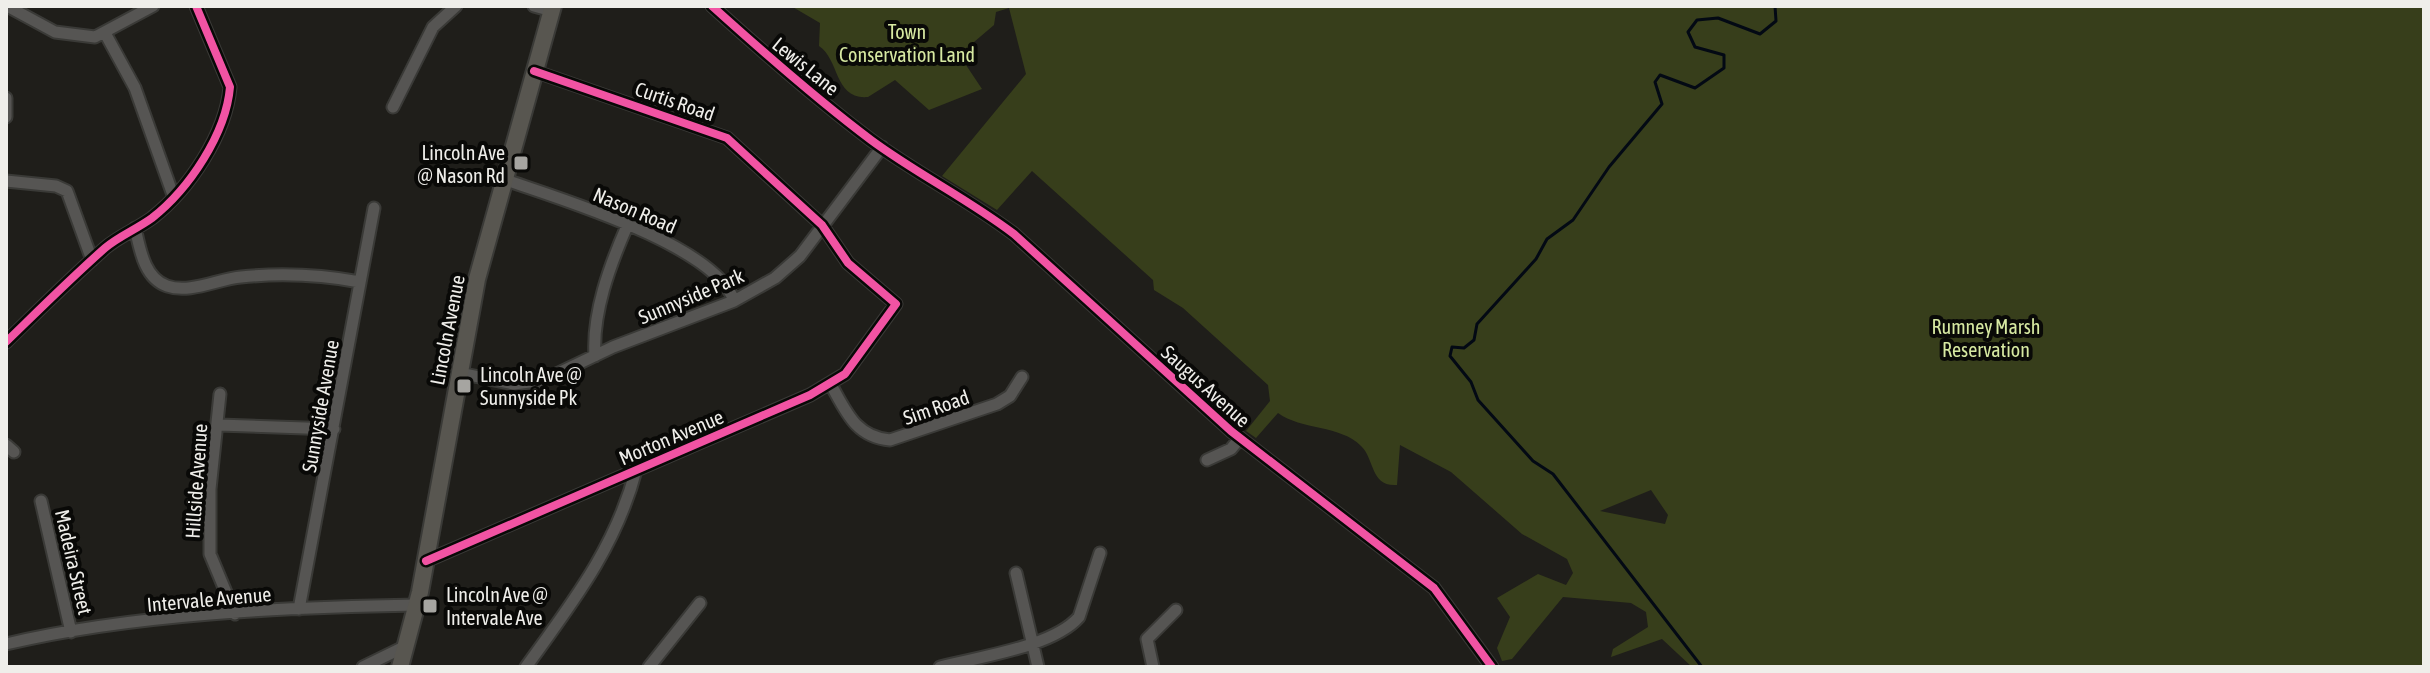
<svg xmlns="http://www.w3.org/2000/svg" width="2430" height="673" font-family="'Asap Condensed',sans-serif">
<rect width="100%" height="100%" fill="#1f1e1a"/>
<path fill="#373e1b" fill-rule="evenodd" d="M791,6H2424V667H1692L1662,639L1611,657L1613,649L1648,627L1646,612L1631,603L1563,597L1512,659L1502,661L1497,648L1510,617L1497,598L1538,574L1566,585L1573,573L1567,559L1522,534L1451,472L1400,445L1397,485C1370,487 1375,459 1361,446C1341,425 1301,430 1278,413L1256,438L1246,431L1270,401L1268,385L1183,308L1154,290L1153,280L1032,171L997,210L942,176L1026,74L1009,8L996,12L994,25L974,42L962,59L982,89L929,110L895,80L868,97C834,100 840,60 819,46L820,23ZM1651,490L1668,515L1665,524L1600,511Z"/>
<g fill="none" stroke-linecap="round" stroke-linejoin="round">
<path stroke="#030914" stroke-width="3" d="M1702,667L1553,474L1533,461L1478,400L1471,382L1450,356L1452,347L1464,348L1474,340L1477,324L1536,259L1547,239L1573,220L1609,167L1662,104L1655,82L1660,75L1695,88L1724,68V55L1695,47L1688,32L1697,20L1718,18L1760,34L1776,21L1775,6"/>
<defs>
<path id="street" d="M7,6L55,32L95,37L153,6
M534,6L552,11
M712,6C763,52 815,98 871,140C917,174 968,199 1014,234L1231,431L1434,588L1492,667
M105,33L135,88L173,195
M6,98V117
M393,107L433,27L456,6
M503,179C557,198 716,245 734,301
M6,181L56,186L67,191L92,260
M135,228C140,249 144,278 167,286C190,294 218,279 241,277C280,273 322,275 360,282
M6,342C39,310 71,278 105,248C119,236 137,229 152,218C189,189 226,134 230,87L196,6
M595,356C592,313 610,265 627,226
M459,373L514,384L544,380L613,347L734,301L775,278L800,256L882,147
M830,383C846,411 855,437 890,440L997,404L1010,396L1022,377
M220,394L210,489V554L235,614
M219,425L334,429
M6,445L14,452
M1207,460L1231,449L1240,438
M41,501L71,632
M426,561L810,395L845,374L896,304L848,263L822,225L727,138L534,71
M1016,573L1038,667
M299,609L374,208
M6,644C133,614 286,607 417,605
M363,667L406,646
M526,667C572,603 616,547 636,470
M649,667L700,603
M940,667C978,657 1053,647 1079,617L1100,553
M1153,667L1147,639L1176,610"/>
<path id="secondary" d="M400,667L420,592L477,279L553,6"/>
</defs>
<use href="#street" stroke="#3a3a37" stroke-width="15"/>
<use href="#secondary" stroke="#3a3a37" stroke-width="20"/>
<use href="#street" stroke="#565553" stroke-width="11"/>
<use href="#secondary" stroke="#585650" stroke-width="16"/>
<defs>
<path id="cycleway" d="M712,6C763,52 815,98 871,140C917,174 968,199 1014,234L1231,431L1434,588L1492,667
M6,342C39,310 71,278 105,248C119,236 137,229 152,218C189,189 226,134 230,87L196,6
M426,561L810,395L845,374L896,304L848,263L822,225L727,138L534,71"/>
</defs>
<use href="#cycleway" stroke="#090907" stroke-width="13"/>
<use href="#cycleway" stroke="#f153a3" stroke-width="8"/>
</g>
<g fill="#a6a5a1" stroke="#090907" stroke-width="3">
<rect x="513" y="155" width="16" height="16" rx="4"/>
<rect x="456" y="378" width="16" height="16" rx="4"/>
<rect x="422" y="598" width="16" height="16" rx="4"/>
</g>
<g text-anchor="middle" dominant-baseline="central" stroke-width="8" stroke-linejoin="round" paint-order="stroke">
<g font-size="20" fill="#d7e9a2" stroke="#090907">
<text x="907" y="31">Town<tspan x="907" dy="23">Conservation Land</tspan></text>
<text x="1986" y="326">Rumney Marsh<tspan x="1986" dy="23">Reservation</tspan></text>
</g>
<g font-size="20" fill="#efeeea" stroke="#090907">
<text transform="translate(806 66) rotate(39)">Lewis Lane</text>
<text transform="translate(675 101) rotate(19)">Curtis Road</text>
<text transform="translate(635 210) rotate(23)">Nason Road</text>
<text transform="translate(691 296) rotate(-23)">Sunnyside Park</text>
<text transform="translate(447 330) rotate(-79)">Lincoln Avenue</text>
<text transform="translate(1206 386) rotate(42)">Saugus Avenue</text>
<text transform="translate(320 406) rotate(-80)">Sunnyside Avenue</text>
<text transform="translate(936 407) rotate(-19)">Sim Road</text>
<text transform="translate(671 437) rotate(-23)">Morton Avenue</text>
<text transform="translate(196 481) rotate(-86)">Hillside Avenue</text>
<text transform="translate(74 562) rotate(77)">Madeira Street</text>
<text transform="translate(209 599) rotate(-5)">Intervale Avenue</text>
</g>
<g font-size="20" fill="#efeeea" stroke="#090907" text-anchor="start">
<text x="505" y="152" text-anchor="end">Lincoln Ave<tspan x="505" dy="23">@ Nason Rd</tspan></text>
<text x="480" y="374">Lincoln Ave @<tspan x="480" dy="23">Sunnyside Pk</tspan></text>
<text x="446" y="594">Lincoln Ave @<tspan x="446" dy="23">Intervale Ave</tspan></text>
</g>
</g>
<rect width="2430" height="673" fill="none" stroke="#efeeea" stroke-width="16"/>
</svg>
